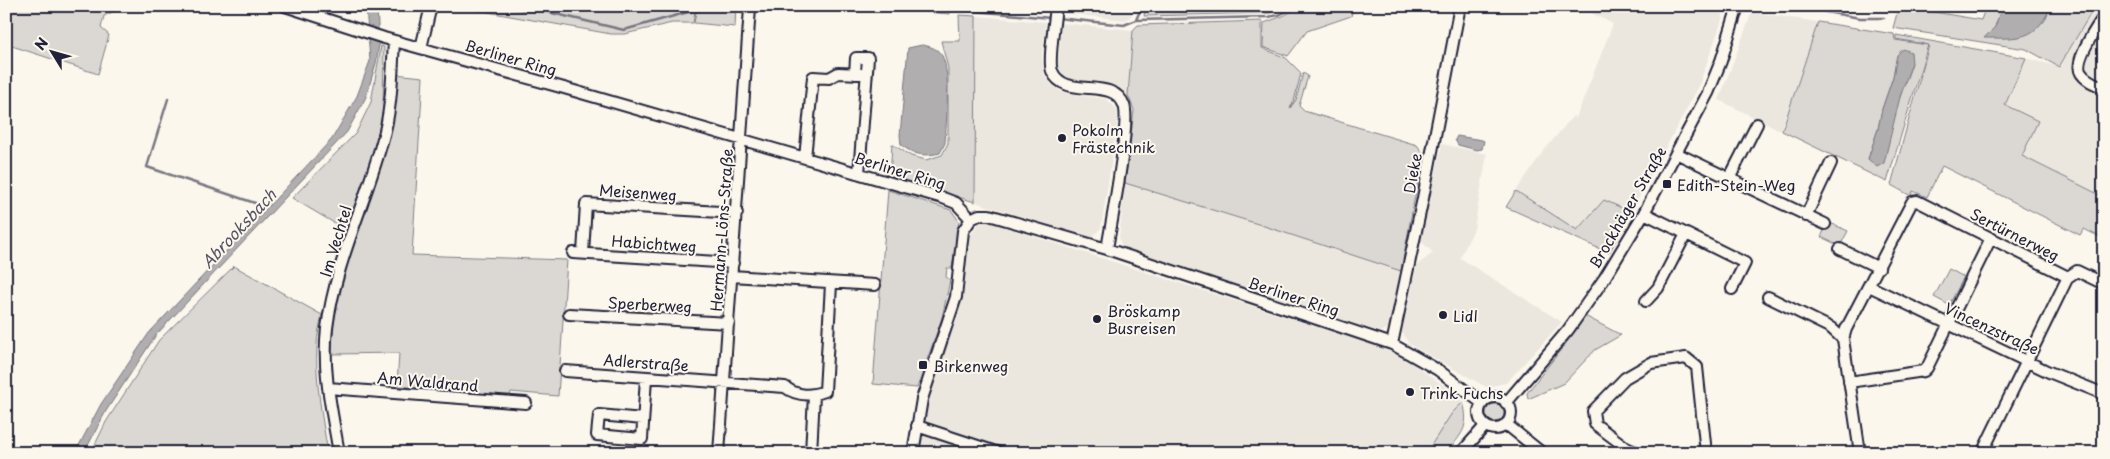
<svg xmlns="http://www.w3.org/2000/svg" width="2110" height="459" font-family="'Playpen Sans',sans-serif">
<rect width="100%" height="100%" fill="#fbf7ec"/>
<filter id="ink" filterUnits="userSpaceOnUse"><feTurbulence type="fractalNoise" baseFrequency=".02" numOctaves="2"/><feDisplacementMap in="SourceGraphic" scale="10" xChannelSelector="R" yChannelSelector="G"/><feConvolveMatrix kernelMatrix="1 2 1 2 8 2 1 2 1" color-interpolation-filters="sRGB"/></filter>
<g filter="url(#ink)">
<path fill="#ebe7df" d="M1064,6H1136L1130,17L1125,20L1063,13Z
M1578,6H1725L1721,23L1698,88L1631,212L1604,200L1577,230L1516,191L1542,153L1573,116L1576,118L1613,24Z
M2095,6H2104V197L2021,156L2005,105L2026,58L2060,67Z
M1752,12L1818,22L1782,131L1719,100Z
M976,16L1046,22L1042,57L1044,74L1052,85L1062,92L1106,99L1117,109V126L1101,228L1091,238L975,202Z
M1061,23L1133,30L1128,95L1116,86L1070,79L1063,74L1058,67Z
M1442,144L1487,154L1474,229L1460,258L1562,322L1506,383L1486,387L1409,344L1402,332L1417,265L1433,253L1420,240Z
M1125,183L1258,224L1401,271L1389,328L1381,332L1134,253L1121,245L1119,238Z
M989,222L1383,348L1411,363L1449,389L1463,402L1452,413L1426,453H918L926,409L962,290L970,236L979,223Z"/>
<path fill="#dbd8d3" stroke="#7e7d87" fill-rule="evenodd" d="M6,6H118L116,10L104,16L101,28L109,35L98,74L6,44Z
M454,6H599L623,11L638,6H717L695,11L693,23H672L625,34H611Z
M724,6H736L735,27L694,23L696,12Z
M853,6H950V14Z
M1146,6H1285L1270,13L1144,16Z
M1302,6H1354L1351,16L1307,31L1288,56L1263,47L1264,23L1283,16Z
M1899,6L1981,20L1986,6H2002L1995,27L1985,37L2044,22L2051,6H2095L2059,67L2026,49L1893,28Z
M959,15L976,16L975,202L890,177L892,144L911,156L926,160L942,155L948,143V68L941,41H960Z
M1262,21V48L1286,58L1301,73L1294,101L1290,108L1296,100L1303,73L1308,76L1299,106L1304,111L1417,145L1423,153L1401,271L1258,224L1125,183L1134,110L1128,95L1133,30L1138,25Z
M1818,22L1894,34L1895,40L1928,45L1887,182L1782,131ZM1897,55L1912,63L1900,97L1868,159L1878,129L1882,109L1893,77Z
M1896,35L2026,58L2005,105L2038,121L2022,156L2104,197V239L2084,229L2080,235L1942,166L1927,197L1913,191L1911,196L1891,185L1929,45L1896,39Z
M381,46L384,47L383,112L378,140L346,230L292,198L356,133L371,102Z
M395,74L423,77L412,255L567,260L558,396L511,392L510,396L397,386L399,353L332,354C332,301 351,249 368,199C374,180 383,161 388,142C393,119 394,96 395,74Z
M888,190L951,210L959,221L952,268H947L946,277L950,280L942,318L917,388L873,384Z
M1516,191L1577,230L1604,200L1631,212L1609,253L1506,207Z
M1828,222L1848,231L1840,246L1821,237Z
M234,266L322,315C320,325 317,335 317,345C315,381 322,417 328,453H91L106,422L159,340Z
M1949,269L1964,277L1949,305L1934,297Z
M1585,316L1621,335L1595,350L1564,383L1528,399L1527,393L1577,329Z
M1463,402C1470,427 1462,434 1446,453H1426L1452,413Z
M1486 413a9 9 0 1 1 18 0a9 9 0 1 1-18 0Z"/>
<path fill="#b1aeb0" stroke="#787681" d="M366,6H377L379,45L376,63L366,97L347,132L156,335L106,411L84,453H75L101,404L149,333L332,139L357,96L370,61Z
M2002,6H2051C2036,42 2017,38 1984,38L1995,27Z
M922,45C929,46 936,48 940,53C952,65 946,124 945,143L940,153C923,157 915,155 901,145L900,135L908,48Z
M1903,49L1911,52L1912,63L1900,97L1884,163L1877,167L1868,159L1878,129L1882,109L1893,77L1897,55Z
M1457,136L1482,140L1484,141L1482,149L1477,150L1458,145L1455,140Z"/>
<g fill="none" stroke-linecap="round" stroke-linejoin="round">
<path stroke="#787681" stroke-width="2.5" d="M504,6L524,10H539L624,30L710,6
M921,6L949,9
M1792,6L1860,18H1884
M962,10L1051,18
M1057,18L1124,25L1136,20L1142,6
M1136,20L1268,17L1279,15L1297,6
M168,99L147,167L264,206"/>
<defs>
<path id="minor" d="M285,6L384,38L564,88L943,198L956,203L971,219
M1056,6C1055,19 1048,61 1052,71C1065,101 1112,75 1124,105C1131,123 1111,224 1107,249
M2104,16C2097,27 2073,61 2081,73C2086,81 2096,84 2104,88
M421,48L431,6
M855,74L856,58H868L859,173
M1676,153L1825,224
M805,158L813,77L829,78L838,73L861,74
M1729,179L1757,124
M1644,213L1745,263L1732,289
M1806,216L1831,163
M1840,249L1879,268
M573,253L733,263
M583,253L586,204L737,213
M732,276L875,285
M2068,277L2077,271L2104,284
M1869,286L2049,372L2104,394
M1768,297L1831,328L1843,339L1860,453
M1646,301L1658,288L1686,234
M569,314L729,323
M1843,339L1846,329L1912,202L1917,201L1923,204L2068,277
M1392,344L1423,198L1460,6
M565,371L785,387C798,397 811,396 825,391L831,284
M1849,382L1924,371L1927,368L1991,238
M328,388L526,403
M1479 413a16 16 0 1 1 32 0a16 16 0 1 1-32 0Z
M1506,403L1568,330L1604,279L1644,213L1708,93L1721,61L1738,6
M643,419L599,415L597,435L642,439L646,378
M1506,424L1542,453
M917,426L999,453
M339,453C332,412 322,370 327,328C335,264 365,204 382,142C392,110 392,74 394,41
M719,453L750,8
M811,453L814,395
M913,453L922,399L956,297L963,231L971,219L979,215H989L1107,249L1392,344L1438,370L1482,403
M1461,453L1485,426
M1639,453L1628,449L1595,424L1593,411L1625,378L1651,363L1686,358L1697,367L1706,453
M1982,453L2068,277"/>
</defs>
<use href="#minor" stroke="#22223b" stroke-width="14"/>
<use href="#minor" stroke="#fbf7ec" stroke-width="10"/>
</g>
</g>
<g fill="#22223b" stroke="#fbf7ec" stroke-width="2">
<circle cx="1062" cy="138" r="5"/>
<rect x="1662" y="179" width="10" height="10" rx="2.5"/>
<circle cx="1443" cy="315" r="5"/>
<circle cx="1097" cy="319" r="5"/>
<rect x="918" y="360" width="10" height="10" rx="2.5"/>
<circle cx="1410" cy="392" r="5"/>
</g>
<g text-anchor="middle" dominant-baseline="central" stroke-width="4" stroke-linejoin="round" paint-order="stroke">
<g font-size="15" fill="#22223b" stroke="#fbf7ec">
<text transform="translate(511 57) rotate(16)">Berliner Ring</text>
<text transform="translate(900 170) rotate(17)">Berliner Ring</text>
<text transform="translate(1412 173) rotate(-80)">Dieke</text>
<text transform="translate(638 192) rotate(4)">Meisenweg</text>
<text transform="translate(1627 207) rotate(-60)">Brockhäger Straße</text>
<text transform="translate(721 230) rotate(-86)">Hermann-Löns-Straße</text>
<text transform="translate(2015 234) rotate(27)">Sertürnerweg</text>
<text transform="translate(335 241) rotate(-73)">Im Vechtel</text>
<text transform="translate(654 243) rotate(4)">Habichtweg</text>
<text transform="translate(1294 296) rotate(18)">Berliner Ring</text>
<text transform="translate(650 304) rotate(3)">Sperberweg</text>
<text transform="translate(1992 328) rotate(25)">Vincenzstraße</text>
<text transform="translate(646 362) rotate(4)">Adlerstraße</text>
<text transform="translate(428 381) rotate(5)">Am Waldrand</text>
</g>
<g font-size="15" fill="#22223b" stroke="#fbf7ec" text-anchor="start">
<text x="1072" y="129">Pokolm<tspan x="1072" dy="17">Frästechnik</tspan></text>
<text x="1677" y="184">Edith-Stein-Weg</text>
<text x="1107" y="310">Bröskamp<tspan x="1107" dy="17">Busreisen</tspan></text>
<text x="1453" y="315">Lidl</text>
<text x="933" y="365">Birkenweg</text>
<text x="1420" y="392">Trink Fuchs</text>
</g>
<g font-size="16" font-style="italic" fill="#545364" stroke="#fbf7ec">
<text transform="translate(238 228) rotate(-47)">Abrooksbach</text>
</g>
</g>
<rect width="2110" height="459" fill="none" stroke="#fbf7ec" stroke-width="25"/>
<rect x="12" y="12" width="2085" height="434" fill="none" stroke="#22223b" stroke-width="2" filter="url(#ink)"/>
<g transform="translate(52 52) rotate(307)" stroke="#fbf7ec" stroke-width="4" paint-order="stroke">
<path d="M0-4L9 19L0 12L-9 19Z" fill="#22223b"/>
<text y="-8" font-size="14" font-weight="bold" text-anchor="middle" fill="#22223b">N</text>
</g>
</svg>
